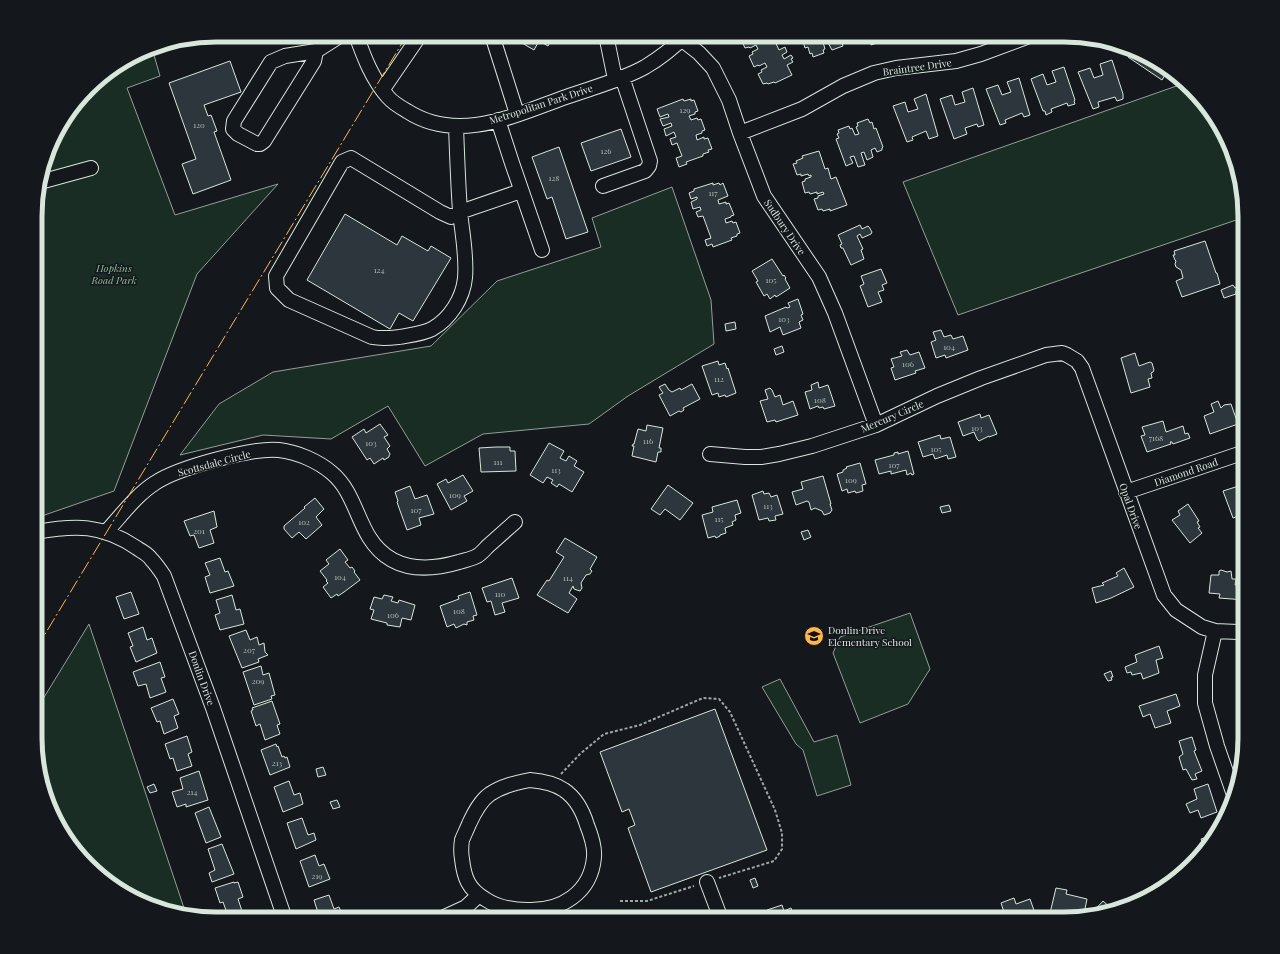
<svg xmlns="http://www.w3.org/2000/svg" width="1280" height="954" font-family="'Playfair Display',serif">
<rect width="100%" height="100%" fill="#14181c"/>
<path fill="#1a2d24" stroke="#939e99" d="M152,48L160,76L127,88L175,215L278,184L197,274L114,491L36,518L37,192L59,126L97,80Z
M1185,83L1226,136L1245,217L958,315L903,182Z
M672,187L711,300L714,344L628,396L589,424L483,434L425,466L388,406L331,439L263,435L180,455L219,404L273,372L431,346L497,281L601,247L592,218Z
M910,613L930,669L908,704L860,723L833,653L840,637Z
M89,624L186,914L147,905L97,874L54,818L35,750V712Z
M780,679L814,742L837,735L851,785L817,796L803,750L796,744L762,687Z"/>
<path fill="#2c363c" stroke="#d8e6dc" d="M508,35H554L548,46L539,41L534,50Z
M777,35L773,37L779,50L785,47L787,52L782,55L784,59L791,55L793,58L791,59L793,62L787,65L792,75L775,83L774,82L768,84L767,83L763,84L758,74L762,72L761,70L767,67L765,63L759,66L758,65L754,67L749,56L753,54L752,52L758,49L756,45L750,48L749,47L745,48L740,37L743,35Z
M801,35H842L844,42L842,43L843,46L832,50L827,41L823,42L825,49L823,50L824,53L813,57L812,53L810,54L808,47L805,48Z
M868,35H881L883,41L871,45Z
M1133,49L1168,70L1162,80L1128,57Z
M1112,60L1123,94V99L1117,101L1115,97L1098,102L1099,107L1093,109L1078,72L1090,68L1094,78L1103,75L1100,64Z
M230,61L241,92L204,105L208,116L211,115L217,131L214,132L231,180L193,194L182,164L196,159L169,83Z
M1064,67L1075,100L1074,101L1075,104L1068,106L1067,103L1051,109L1052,112L1046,115L1045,111H1043L1031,79L1043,74L1047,85L1056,82L1052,71Z
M1019,78L1030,115L1024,117L1022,113L1005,120L1006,123L1000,125L986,89L998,85L1002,95L1011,92L1007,82Z
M973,88L984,125L978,127L977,124L965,128L967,134L954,139L940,99L952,95L955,105L965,102L962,92Z
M926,94L938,136L929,139L926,131L912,137L913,140L907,142L893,106L905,102L908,112L918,109L914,99Z
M683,99L684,101L691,99V101L694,100L698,111L695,112V114L689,116L691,120L697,118L698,120L701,119L705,130L702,131V133L696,135L697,140L704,137V139L708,138L712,149L708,150L709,152L703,154V156L686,162L687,164L679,167L676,158L682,156L677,143L672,145L670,139L676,137L674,132L666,136L664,129L672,126L671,123L663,126L660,119L669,117L668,114L660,117L657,109Z
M868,119L870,123L872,122L874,129L876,128L883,147L882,148V150L877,152L875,148L871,150L873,157L867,160L864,152L861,153L865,165L858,167L854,156L850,157L853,163L846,166L836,139L839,138L837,134L839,133L838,130L849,126L850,129L852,128L855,135L859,134L856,127L858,126L857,123Z
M621,129L631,157L591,171L581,143Z
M559,147L588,232L566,239L552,197L547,199L532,157Z
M819,151L825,169L828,168L831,179L836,177L847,205L830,211V209L823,211L822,209L818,210L814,199L818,198V196L824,194L823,192L817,194V192L810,194L809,192L805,193L802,182L805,181V179L811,177V175L809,176L808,174L801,176V174L797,175L793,164L797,163L796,161L803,158L802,156Z
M713,183V185L719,183L720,185L723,183L728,196L718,200L719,204L726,202V204L729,203L734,215L731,216V217L725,219L726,223L732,221L733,223L736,222L740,233L737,234V236L731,238L732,240L713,247L712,244L707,246L705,240L711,238L703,216L698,217L696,212L701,210L700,207L693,209L691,202L697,199V197L691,199L689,193L694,191V189Z
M345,214L397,245L402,236L428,251L431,246L451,258L413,321L399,313L390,329L307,280Z
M860,225L862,229L868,226L869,227L872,232L871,234L862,238L860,234L857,236L863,249L861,250L864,259L851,265L843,248H841L840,245L842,244L838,235Z
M1205,241L1216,273H1217L1220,284L1182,297L1176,281L1183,278L1181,270L1176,267L1175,264L1176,261L1175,260L1173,255H1175L1174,251Z
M772,259L783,276L784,275L786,278L785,279L790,288L776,297L775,295L770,299L767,294L764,296L756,282L758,281L752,271Z
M881,269L887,283L882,285L884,290L878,292L882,302L868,307L860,286L864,284L861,276Z
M1233,285L1235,288L1237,287L1238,290L1236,291V294L1224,298L1221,290Z
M798,299L803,314L801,315L803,320L799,322L801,328L783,335L780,327L770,332L765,316L786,307L787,308L790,307L788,303Z
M735,322L736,329L726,331L725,324Z
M941,330L944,337L951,335L953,339L963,336L968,350L946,358L945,355L936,358L931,342L936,340L933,332Z
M782,346L784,352L776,355L774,349Z
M907,350L910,355L919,352L925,368L915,371L916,373L895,380L891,368L894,367L891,359L902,356L900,352Z
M1135,353L1139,366L1150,362L1152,363L1154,370L1153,372L1151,373L1152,378L1148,379L1150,387L1131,393L1121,358Z
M718,361L719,365L725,363L727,369L728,368L736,393L726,397L725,395L719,397L718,393L712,395L702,366Z
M818,382L819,388L828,385L835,406L824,409L823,407L819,408L818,406L810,409L805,392L812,390L811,385Z
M665,384L669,390L672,392L680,388L681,390L692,384L700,399L683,408L684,410L681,412L679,411L670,416L659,395L663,393L659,387Z
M770,388L772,390L775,397L780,395L783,405L793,401L798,415L776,422L775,420L767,422L760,401L768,399L765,390Z
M1218,401L1221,408L1224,405L1231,404L1238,424L1210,434L1204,416L1214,412L1211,404Z
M980,414L981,418L989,415L997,434L989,437V436L979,441L977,439L974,432L963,436L958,422Z
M1163,421L1166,432L1183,426L1185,434L1188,433L1190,438L1173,444L1172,442H1170L1171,444L1147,452L1141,436L1145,435L1142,427Z
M380,424L388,435L384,437L390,446L387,449L390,454L389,456V457L384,460L383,458L374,464L370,458L367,460L352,437L364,429L366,433Z
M647,425L663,428L659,448H661V452H658L656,462L632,456L634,446H632L633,444H634L638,429L646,431Z
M940,435L941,439L950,437L956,457L948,459L947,455L935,459L933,454L923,457L918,442Z
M549,443L564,451L560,458L566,461L569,456L577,461L574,466L584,472L572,492L559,484L557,487L551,483L553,480L547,477L543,483L530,475Z
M496,447H510V451H515L516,471L481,472L479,448Z
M908,451L914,474L912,475L911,473L907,475L906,470L891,474V471L879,474L875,460L894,455V453L898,452V454Z
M860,463L866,484L862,485L863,491L856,493L855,491L848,493L847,489L842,491L837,474L843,472V470L847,468L846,467Z
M463,475L473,491L464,496L467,501L451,510L437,484L446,479L448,483Z
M823,476L831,504H830L832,510L830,513L824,515L822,511L815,508L811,510L809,502L807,501L796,505L792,492L803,489L801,482Z
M1245,484V506L1242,507L1245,514L1233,518L1223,491Z
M668,485L693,503L680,520L665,509L660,515L651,509Z
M410,486L415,499L427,495L434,514L419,518L421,525L407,530L398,505L397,502L398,501L395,492Z
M763,491L764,494L769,493L771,497L777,495L783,514L775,516L776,520L769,521L768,518L759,520L752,495Z
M315,498L324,509L316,517L322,525L306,539L299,532L292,538L284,529V526L305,508L304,507Z
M737,500L741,513L735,515L736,520L732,522L733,525L725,528L726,533L720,535V536L716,538L715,536L708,538L702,515L713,512L712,507Z
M1188,504L1199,521L1197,522L1200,527L1198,528L1202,533L1190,543L1172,520L1180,515L1178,511Z
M949,505L951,511L942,513L940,507Z
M214,511L217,527L210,530L214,543L199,548L194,535L190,536L184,521Z
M808,530L811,537L804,540L801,532Z
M565,538L597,557L590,569L592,571L590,574L586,575L581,583L582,588L580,591L574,589L573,586L569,593L577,599L568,613L537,595L547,580L549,581L564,557L556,552Z
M340,549L348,560L345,562L350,568L352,567L355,571L354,572L360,580L344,592L338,596L337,594L331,598L323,587L328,583L326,581L327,580L320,571L329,564L326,560Z
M220,558L225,572L228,571L234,586L210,593L205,577L210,575L205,563Z
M1124,568L1134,587L1111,598L1096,603L1092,588L1104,585L1102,583L1118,576L1116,573Z
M1221,570L1227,572L1231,571L1232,579H1236L1235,585L1245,586V600L1219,598L1220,594L1209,593L1211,575H1219V571Z
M512,578L519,598L502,603L505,612L495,615L491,601L487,602L482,588Z
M131,592L139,614L124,619L116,597Z
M470,592L477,615L473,616L474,620L467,622V625L464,624L456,628L454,624L447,627L440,606L459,599L458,596Z
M232,595L236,610L240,609L244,624L220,630L215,615L220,613L216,600Z
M384,595L393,597L391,601L398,603L399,600L415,605L411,620L402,618L400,627L387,625V623L371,619L374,610L370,609L374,597L382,599Z
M143,627L147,640L152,638L157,653L136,662L130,647L133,646L128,633Z
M246,630L250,640L257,637L259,645L264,643L265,652L268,655L258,659L259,662L242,668L229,636Z
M1159,646L1163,658L1156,660L1159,673L1143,679L1141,673L1132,675L1131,672L1127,673L1125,667L1137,662L1135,655Z
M160,662L165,677L161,678L166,692L150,698L146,684L138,686L133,672Z
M1241,663H1245V702H1239V695H1237L1239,679L1240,677Z
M261,666L263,675L269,673L275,695L271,696L272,699L254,705L243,672Z
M1111,671L1113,677H1111L1112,680L1108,681L1104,674Z
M1176,694L1180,706L1167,711L1171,723L1155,728L1150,714L1143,717L1139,706Z
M173,699L179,714L174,716L178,728L164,734L160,721L157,722L151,708Z
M272,701L280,724L277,725L280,734L265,740L260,724L256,726L251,711L253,710L252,708Z
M715,709L767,850L651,892L628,828L635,825L629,809L622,812L600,752Z
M187,736L192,752L188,754L192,766L177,771L173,758L170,759L165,744Z
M1192,737L1196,750L1194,751L1202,771L1195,774L1197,779L1192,780L1186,769L1183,770L1179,757L1183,754L1179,741Z
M276,744L277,747L278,746L282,757L284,756L285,758L287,757L290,767L270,775L261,750Z
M323,767L326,775L318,777L316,769Z
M199,771L208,800L186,807V804L177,807L172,792L183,789L180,778Z
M289,781L294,795L300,793L303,804L283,812L274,787Z
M154,784L157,791L150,793L147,787Z
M1208,784L1217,812L1201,818L1198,810L1190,813L1186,804L1197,799L1194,789Z
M337,800L340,807L333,809L330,802Z
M209,807L221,837L206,843L195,813Z
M302,818L308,835L314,833L316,840L296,849L287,823Z
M1216,832L1205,850L1201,839L1207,837V835Z
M222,844L234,874L212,882L209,873L215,870L208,849Z
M315,855L319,866L324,864L330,879L309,887L300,861Z
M755,878L758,886L753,888L750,880Z
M234,882V883L238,882L243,897L238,899L242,911L228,916L223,902L220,903L215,888Z
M1056,888L1067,890L1066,894L1087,899L1084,914L1071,917L1050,913Z
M329,895L334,909L339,907L342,914H343L344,916H342L343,919H320L314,900Z
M1014,898L1016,904L1030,899L1037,919H1004L1002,913L1004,912L1001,903Z
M1103,901L1111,908L1093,912Z
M782,905L784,911L791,908L795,919H770L767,910Z
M994,914L997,919H980Z"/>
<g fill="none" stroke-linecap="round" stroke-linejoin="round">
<defs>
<path id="minor" d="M356,35C364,57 372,79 388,97C393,103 400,107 407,111C458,144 515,115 566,97C591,88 622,80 645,67C660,58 674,47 686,35
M492,35L517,114
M606,35L615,79
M681,39L699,53L713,68L729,100L740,133L764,196L819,277L835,313L876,425
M316,51L314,61L264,141L260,144H257L238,134L233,129L234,121L271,62L285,56L316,51L341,35
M383,89L420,35
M498,120L512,163L542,250
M456,126C457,154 458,183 460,211C462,233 467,255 465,278C463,298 450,319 432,329C422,334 410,335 399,337C390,338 382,339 372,337L289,300L277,288L276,276L342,162L351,158L440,212L451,217L460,212L521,191
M740,133L802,109L843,86L874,73L896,68L956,61L981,54L1032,35
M40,182L91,168
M603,186L645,171L649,166L650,161L622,77
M710,454L745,457H761L779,454L812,446L876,425L937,396L981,378L1046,355L1062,353L1067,355L1077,361L1082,368L1164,595L1176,610L1202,627L1215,631L1238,632L1245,631
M1126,492L1245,452
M36,532C75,525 102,524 137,548C141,551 148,554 151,559C156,564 160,570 164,576L213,708L285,919
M106,532C121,516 136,495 155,483C177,468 253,447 279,450C297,452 318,461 332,473C352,490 356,516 369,537C390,571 425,572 459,562C465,560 472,559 477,556C481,554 485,549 488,546C497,538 506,530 515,522
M1215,631L1205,675V703L1217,746L1234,795
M530,780C542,781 554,783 564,790C576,798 583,812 587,825C591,835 595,846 594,857C591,893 561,911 528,910C512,910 498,908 485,899C468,889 464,877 462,859C461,853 461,846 462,840C464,835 467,829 469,824C474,813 480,801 490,794C502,786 515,783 530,780Z
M707,882L721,919
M440,919L466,907L479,895"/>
</defs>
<use href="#minor" stroke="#d8e6dc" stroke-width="16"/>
<path stroke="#9da8a2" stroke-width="2" stroke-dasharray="3 2" stroke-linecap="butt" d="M561,774L580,754L604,734L640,725L703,698L719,699L730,712L775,810L782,833V849L774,861L719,878
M620,901H647L694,886"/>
<use href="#minor" stroke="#14181c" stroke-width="14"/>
<path stroke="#ffb74d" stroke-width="1" stroke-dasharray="14 3 2 3" stroke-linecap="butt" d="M36,649L407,35"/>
</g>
<defs>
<symbol id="school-disc" viewBox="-11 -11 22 22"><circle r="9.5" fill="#ffb74d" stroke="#14181c"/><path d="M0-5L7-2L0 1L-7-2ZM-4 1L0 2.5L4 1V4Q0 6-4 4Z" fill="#111"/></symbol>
</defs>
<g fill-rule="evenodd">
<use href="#school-disc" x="803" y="625" width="22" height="22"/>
</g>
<g text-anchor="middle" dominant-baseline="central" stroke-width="3" stroke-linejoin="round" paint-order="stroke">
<g font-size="8" fill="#adbab4">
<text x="685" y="109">129</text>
<text x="199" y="124">120</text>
<text x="606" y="150">126</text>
<text x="554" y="177">128</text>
<text x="713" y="192">117</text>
<text x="379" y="269">124</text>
<text x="771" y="279">105</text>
<text x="784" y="318">103</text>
<text x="949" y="346">104</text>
<text x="908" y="363">106</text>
<text x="719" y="378">112</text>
<text x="820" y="399">108</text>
<text x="977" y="427">103</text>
<text x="1156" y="437">7168</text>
<text x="648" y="440">116</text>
<text x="371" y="442">103</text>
<text x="936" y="448">105</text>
<text x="498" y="461">111</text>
<text x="894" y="464">107</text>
<text x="556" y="469">113</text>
<text x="851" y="479">109</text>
<text x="455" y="494">109</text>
<text x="768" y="505">113</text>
<text x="416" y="509">107</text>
<text x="719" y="518">115</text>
<text x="304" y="521">102</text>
<text x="199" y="530">201</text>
<text x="340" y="576">104</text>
<text x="568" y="577">114</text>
<text x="500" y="593">110</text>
<text x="459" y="610">108</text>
<text x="393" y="614">106</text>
<text x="249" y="649">207</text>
<text x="258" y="680">209</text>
<text x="277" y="762">213</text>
<text x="192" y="791">214</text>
<text x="317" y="875">219</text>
</g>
<g font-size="10" fill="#d8e6dc" stroke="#14181c">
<text transform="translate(917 67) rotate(-8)">Braintree Drive</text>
<text transform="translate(541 104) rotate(-18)">Metropolitan Park Drive</text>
<text transform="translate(785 227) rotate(56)">Sudbury Drive</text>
<text transform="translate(892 416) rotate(-23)">Mercury Circle</text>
<text transform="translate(214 463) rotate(-15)">Scottsdale Circle</text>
<text transform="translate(1186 472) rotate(-19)">Diamond Road</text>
<text transform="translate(1131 506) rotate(70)">Opal Drive</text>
<text transform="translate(202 678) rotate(70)">Donlin Drive</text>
</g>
<g font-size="10" font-style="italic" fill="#8ac095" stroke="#14181c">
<text x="114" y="268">Hopkins<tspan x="114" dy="12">Road Park</tspan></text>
</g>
<g font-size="10" fill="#d8e6dc" stroke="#14181c" text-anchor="start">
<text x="828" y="630">Donlin Drive<tspan x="828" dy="12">Elementary School</tspan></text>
</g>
</g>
<path d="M0 0H1280V954H0ZM216 42H1064A174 174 0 0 1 1238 216V738A174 174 0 0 1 1064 912H216A174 174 0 0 1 42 738V216A174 174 0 0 1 216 42Z" fill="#14181c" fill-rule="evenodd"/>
<path fill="none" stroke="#d8e6dc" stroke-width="5" d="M216 42H1064A174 174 0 0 1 1238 216V738A174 174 0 0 1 1064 912H216A174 174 0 0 1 42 738V216A174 174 0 0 1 216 42Z"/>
</svg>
